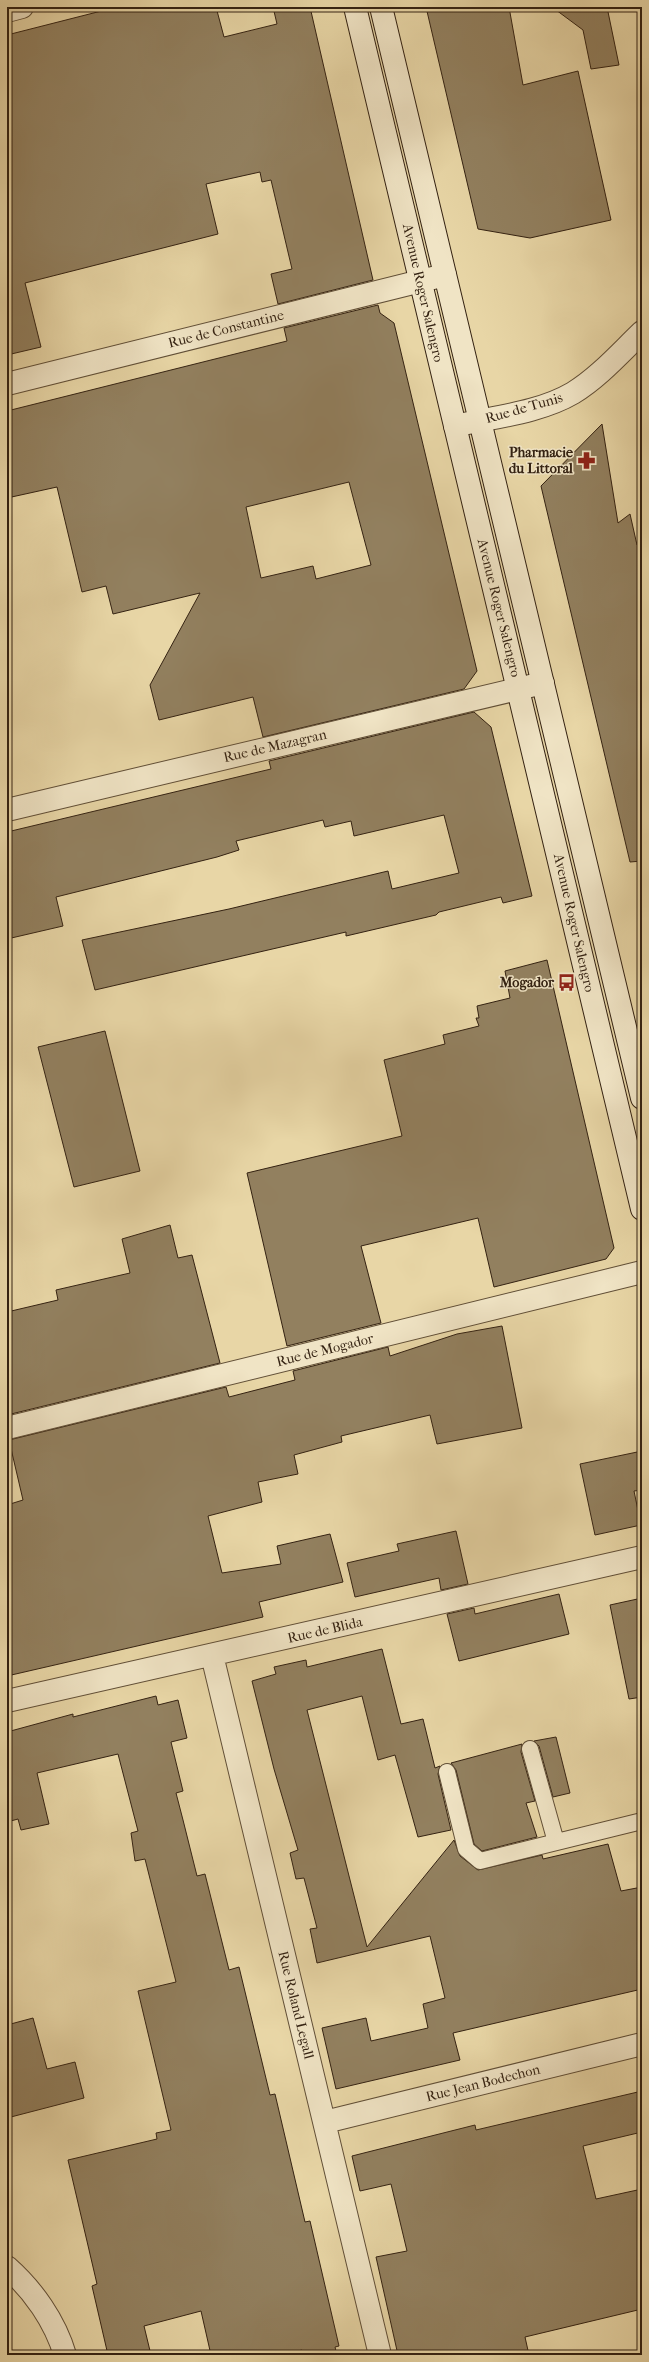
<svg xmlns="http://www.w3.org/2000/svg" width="649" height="2362" font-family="'IM FELL French Canon',serif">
<rect width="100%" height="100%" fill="#e8d6a6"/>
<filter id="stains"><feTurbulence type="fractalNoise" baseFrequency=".005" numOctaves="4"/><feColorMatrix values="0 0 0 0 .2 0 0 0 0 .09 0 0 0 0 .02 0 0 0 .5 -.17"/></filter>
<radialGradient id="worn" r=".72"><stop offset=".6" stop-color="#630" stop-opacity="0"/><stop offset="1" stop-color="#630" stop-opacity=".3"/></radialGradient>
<path fill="#92805f" stroke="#342212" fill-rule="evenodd" d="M117,7H216L224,37L277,24L273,7H310L373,280L278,304L271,274L292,269L271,180L262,182L260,172L206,184L218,234L25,283L41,347L7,355V35Z
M426,7H509L523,85L578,71L611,220L530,238L478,229Z
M552,7H607L619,65L591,69L583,30Z
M378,305L380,313L394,323L477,671L464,689L263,737L253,697L159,720L150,685L200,593L113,614L106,586L82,592L57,487L7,498V411L287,341L284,328ZM349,482L371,565L316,579L313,566L261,578L246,507Z
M602,424L618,523L630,514L637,545L642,544V861L630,862L541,486Z
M474,712L491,727L532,896L503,903L501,897L439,912L436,915L346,936V932L95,990L82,940L229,909L388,871L392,889L459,873L444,815L354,836L351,821L325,827L323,820L236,841L239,850L217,857L56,897L63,926L7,939V832L271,769L269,761Z
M547,960L614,1248L606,1259L494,1287L478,1218L361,1246L381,1323L287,1346L247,1173L402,1136L384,1060L445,1044L443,1035L479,1026L476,1018H479L477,1006L510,998L505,971Z
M105,1031L140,1171L74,1187L38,1047Z
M170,1225L178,1258L192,1255L220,1363L7,1415V1312L58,1300L56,1290L130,1273L122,1239Z
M502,1326L522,1428L437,1444L430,1415L341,1436L342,1442L294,1455L298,1474L258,1482L262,1502L208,1516L222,1573L281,1564L277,1546L330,1534L343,1582L259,1602L263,1617L7,1676V1505L23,1500L9,1440L226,1387L229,1397L295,1380L293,1371L388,1347L390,1356L457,1334Z
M642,1451V1490L634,1491L641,1525L595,1535L580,1464Z
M456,1531L468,1584L441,1590L439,1578L355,1597L347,1563L399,1551L397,1544Z
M559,1594L569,1634L459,1661L447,1614L474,1608L475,1614Z
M642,1598V1697L629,1699L610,1605Z
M382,1649L401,1724L423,1719L435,1768L440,1766L438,1774L451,1830L418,1837L395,1755L378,1760L362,1696L307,1710L367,1947L454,1840L460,1856L478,1870L542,1855L543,1859L608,1844L621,1891L642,1887V1989L453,2033L460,2060L336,2089L322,2028L366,2018L371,2041L428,2028L423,2004L445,1998L430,1936L317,1963L310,1929L317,1928L304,1878L296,1879L290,1853L298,1850L274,1769L252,1681L276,1674L274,1667L306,1660L307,1667Z
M156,1696L158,1705L178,1700L187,1738L171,1742L183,1791L176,1793L183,1820L197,1876L205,1874L229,1970L239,1967L270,2095L275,2094L305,2222L310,2221L339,2346L335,2347L337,2355H303L302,2350L281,2355H211L201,2311L144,2326L151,2355H108L92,2286L97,2284L68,2160L157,2139L156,2133L171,2130L138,1991L176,1982L145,1859L135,1861L131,1833L138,1831L118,1754L37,1773L49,1824L21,1830L18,1819L7,1822V1732L73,1714V1717Z
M556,1737L570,1793L553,1797L539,1746L534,1741Z
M522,1744L521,1752L535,1801L526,1803L537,1837L482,1851L474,1844L456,1770L451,1763Z
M33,2018L47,2069L75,2062L84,2098L7,2118V2025Z
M642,2091V2132L583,2146L596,2199L642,2189V2309L525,2337L529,2355H398L376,2257L407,2251L391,2184L360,2191L352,2156L475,2125L476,2130Z"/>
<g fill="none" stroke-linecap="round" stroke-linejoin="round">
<defs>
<path id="service" d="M530,1749L556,1842
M447,1772L466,1849L480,1861L642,1821"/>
<path id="minor" d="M7,11L22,7
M7,384L445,275
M455,426C493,417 539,413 573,393C599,377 620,353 642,332
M7,810L543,683
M7,1428L642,1272
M212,1655L380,2355
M7,1701L642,1557
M325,2122L642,2044
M7,2267C33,2290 55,2321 65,2355"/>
<path id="secondary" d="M355,7L642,1209
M381,7L642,1098"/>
</defs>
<use href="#service" stroke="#614f37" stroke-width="18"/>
<use href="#minor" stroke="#614f37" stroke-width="24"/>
<use href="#secondary" stroke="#342212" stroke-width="24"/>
<use href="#service" stroke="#f0e4c5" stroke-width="16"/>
<use href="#minor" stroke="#f0e4c5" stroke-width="22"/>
<use href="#secondary" stroke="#f0e4c5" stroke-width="22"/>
</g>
<defs>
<symbol id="pharmacy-bare" viewBox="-9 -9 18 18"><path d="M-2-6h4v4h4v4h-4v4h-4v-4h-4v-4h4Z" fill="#8f2418" stroke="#f0e4c5" stroke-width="2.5" paint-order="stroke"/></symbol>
<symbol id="bus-bare" viewBox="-9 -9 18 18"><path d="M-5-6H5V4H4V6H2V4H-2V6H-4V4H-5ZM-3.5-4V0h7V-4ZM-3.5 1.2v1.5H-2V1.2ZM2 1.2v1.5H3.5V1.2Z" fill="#8f2418" stroke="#f0e4c5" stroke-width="2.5" paint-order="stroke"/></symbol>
</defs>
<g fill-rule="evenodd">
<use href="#pharmacy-bare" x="574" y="448" width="25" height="25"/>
<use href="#bus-bare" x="554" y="970" width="25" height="25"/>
</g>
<g text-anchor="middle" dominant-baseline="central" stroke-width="3" stroke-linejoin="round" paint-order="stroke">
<g font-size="14" fill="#342212" stroke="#f0e4c5">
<text transform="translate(423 293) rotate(77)">Avenue Roger Salengro</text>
<text transform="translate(226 329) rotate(-14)">Rue de Constantine</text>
<text transform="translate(524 408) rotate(-16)">Rue de Tunis</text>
<text transform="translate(499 608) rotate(76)">Avenue Roger Salengro</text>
<text transform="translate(275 746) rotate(-13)">Rue de Mazagran</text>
<text transform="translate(574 923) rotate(77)">Avenue Roger Salengro</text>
<text transform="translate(325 1350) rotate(-14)">Rue de Mogador</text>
<text transform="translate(325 1630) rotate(-13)">Rue de Blida</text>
<text transform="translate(296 2005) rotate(76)">Rue Roland Legall</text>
<text transform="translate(483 2083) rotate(-14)">Rue Jean Bodechon</text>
</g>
<g font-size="14" font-weight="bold" fill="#342212" stroke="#f0e4c5" text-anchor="end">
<text x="573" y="452">Pharmacie<tspan x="573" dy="16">du Littoral</tspan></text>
<text x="554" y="982">Mogador</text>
</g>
</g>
<rect width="649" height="2362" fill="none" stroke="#e8d6a6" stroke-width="24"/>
<rect x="8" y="8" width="633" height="2346" fill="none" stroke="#342212" stroke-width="2"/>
<rect x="12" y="12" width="625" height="2338" fill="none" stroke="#342212"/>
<rect width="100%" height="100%" filter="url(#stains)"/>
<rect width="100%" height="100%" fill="url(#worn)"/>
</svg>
